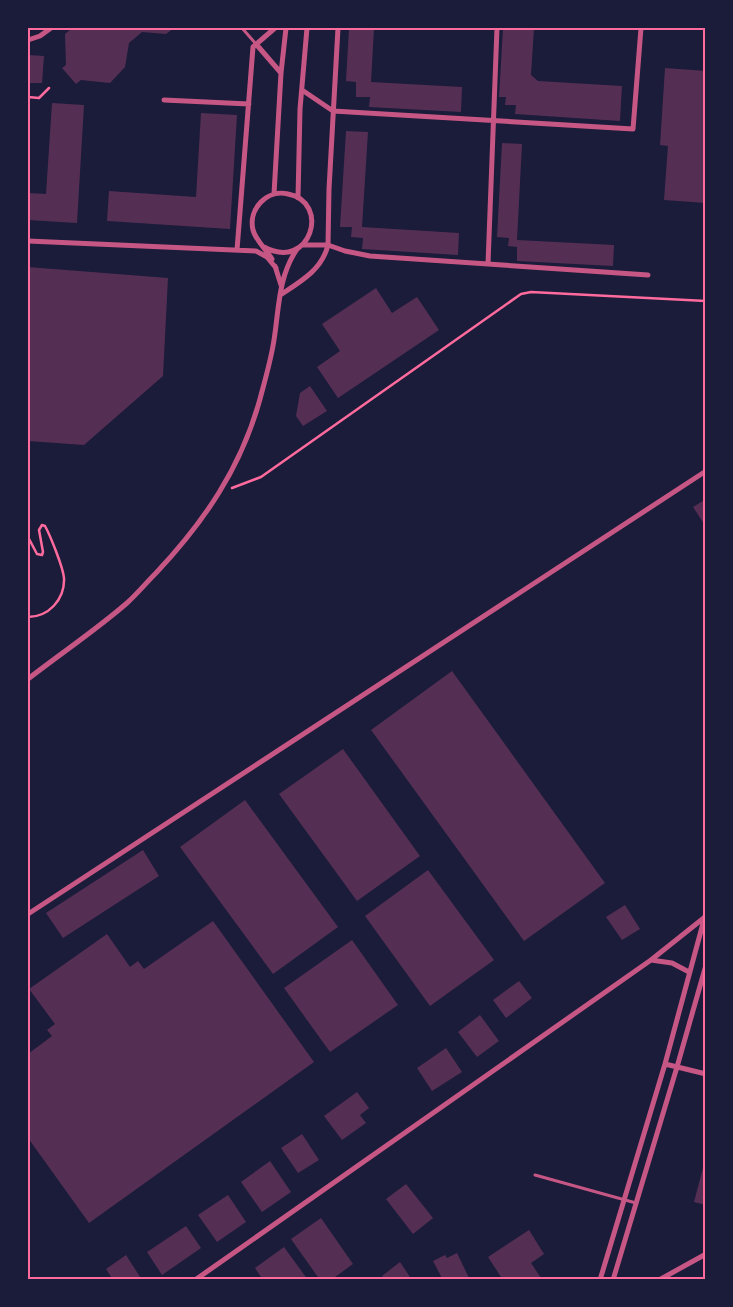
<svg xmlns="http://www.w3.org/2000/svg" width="733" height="1307" font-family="'Golos Text',sans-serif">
<rect width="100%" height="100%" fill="#1b1b3a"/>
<path fill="#542f53" d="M72,28H174L166,34L142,32L129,43L125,67L110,83L81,80L76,84L62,68L66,65L65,34Z
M349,28H374L371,82L462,87L461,112L369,107L370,97H356V82L346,81Z
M503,28H534L531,75L538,81L622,86L620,121L515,114L516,105H505L506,97H499Z
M28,55L44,56L42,83H28Z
M665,68L706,71V203L664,200L668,146L660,145Z
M52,103L84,105L77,223L28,220V193L46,194Z
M201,113L237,115L230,229L107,221L109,191L196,197Z
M346,131L368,132L362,227L459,233L458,255L362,249L363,238L351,237L352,227H340Z
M502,143L522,144L517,240L614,245L613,266L517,261V247L508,246L509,238L497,237Z
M28,267L168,278L163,376L84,445L28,441Z
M376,288L392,313L417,297L439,330L338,398L317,367L340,351L322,324Z
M310,386L327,411L303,426L296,416L300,393Z
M706,499V527L693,507Z
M452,671L605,883L524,941L371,730Z
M343,749L420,856L357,901L279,794Z
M245,800L338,927L273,974L180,847Z
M143,850L159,876L63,938L46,913Z
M428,870L494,960L430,1006L365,916Z
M625,905L640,929L622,940L606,917Z
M213,921L314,1062L89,1223L28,1138V1054L52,1036L47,1030L55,1024L29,989L107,934L130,967L138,961L144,969Z
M352,940L398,1005L330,1052L284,988Z
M519,981L532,998L506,1018L493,1000Z
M480,1015L499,1041L477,1057L458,1032Z
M446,1048L462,1072L432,1091L417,1068Z
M357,1092L369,1108L360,1115L366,1123L342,1140L324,1116Z
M302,1134L319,1160L298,1173L281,1148Z
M705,1160H706V1205L694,1202Z
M270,1161L291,1192L262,1212L241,1182Z
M406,1184L433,1218L413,1234L386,1199Z
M228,1195L246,1222L217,1242L198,1215Z
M321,1218L353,1264L331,1280H320L291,1239Z
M186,1226L201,1248L162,1275L147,1252Z
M529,1230L544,1254L531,1263L541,1278L538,1280H503L488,1257Z
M284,1247L308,1280H263L255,1268Z
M457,1253L470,1280H443L433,1261L445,1255L447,1258Z
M126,1255L142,1280H113L106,1269Z
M400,1262L412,1280H385L382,1276Z"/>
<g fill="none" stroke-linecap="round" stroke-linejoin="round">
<path stroke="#ff6b9d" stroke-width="2.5" d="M28,97L39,98L49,88
M232,488L261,477L521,294L531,292L706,301
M28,537L37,554L42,555L43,552L39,530L42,525L45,526C50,535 63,567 64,578C65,600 48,617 28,617"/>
<path stroke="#c65784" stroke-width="3" d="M242,28L256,44
M535,1175L636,1203"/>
<path stroke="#c65784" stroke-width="5" d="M28,40L40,36L51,28
M256,44L281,73
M302,90L333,111L633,129L641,28
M164,100L249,104
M274,194L281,73L286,28
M298,198L300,109L307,28
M28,241L256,251L267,257L276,268
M303,245H328L329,189L338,28
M264,247C311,272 331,202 288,194C267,189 248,209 253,230C256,241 266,249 272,259
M237,250L253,47L275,28
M488,264L497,28
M275,266L281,285
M280,295C300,282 322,270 328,245L345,251L370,256L648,275
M28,679C60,654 96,630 127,603C137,594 146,583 156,573C204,522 241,468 260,399C265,380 271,360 274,340C279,309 278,277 297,249
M28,914L706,471
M651,960L672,963L689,972
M665,1064L706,1074
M195,1280L651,960L705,917
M600,1280L665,1064L705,916
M613,1280L677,1067L706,965
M659,1280L706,1254"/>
</g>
<rect width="733" height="1307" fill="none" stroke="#1b1b3a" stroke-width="58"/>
<rect x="29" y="29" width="675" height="1249" fill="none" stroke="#ff6b9d" stroke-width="2"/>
</svg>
